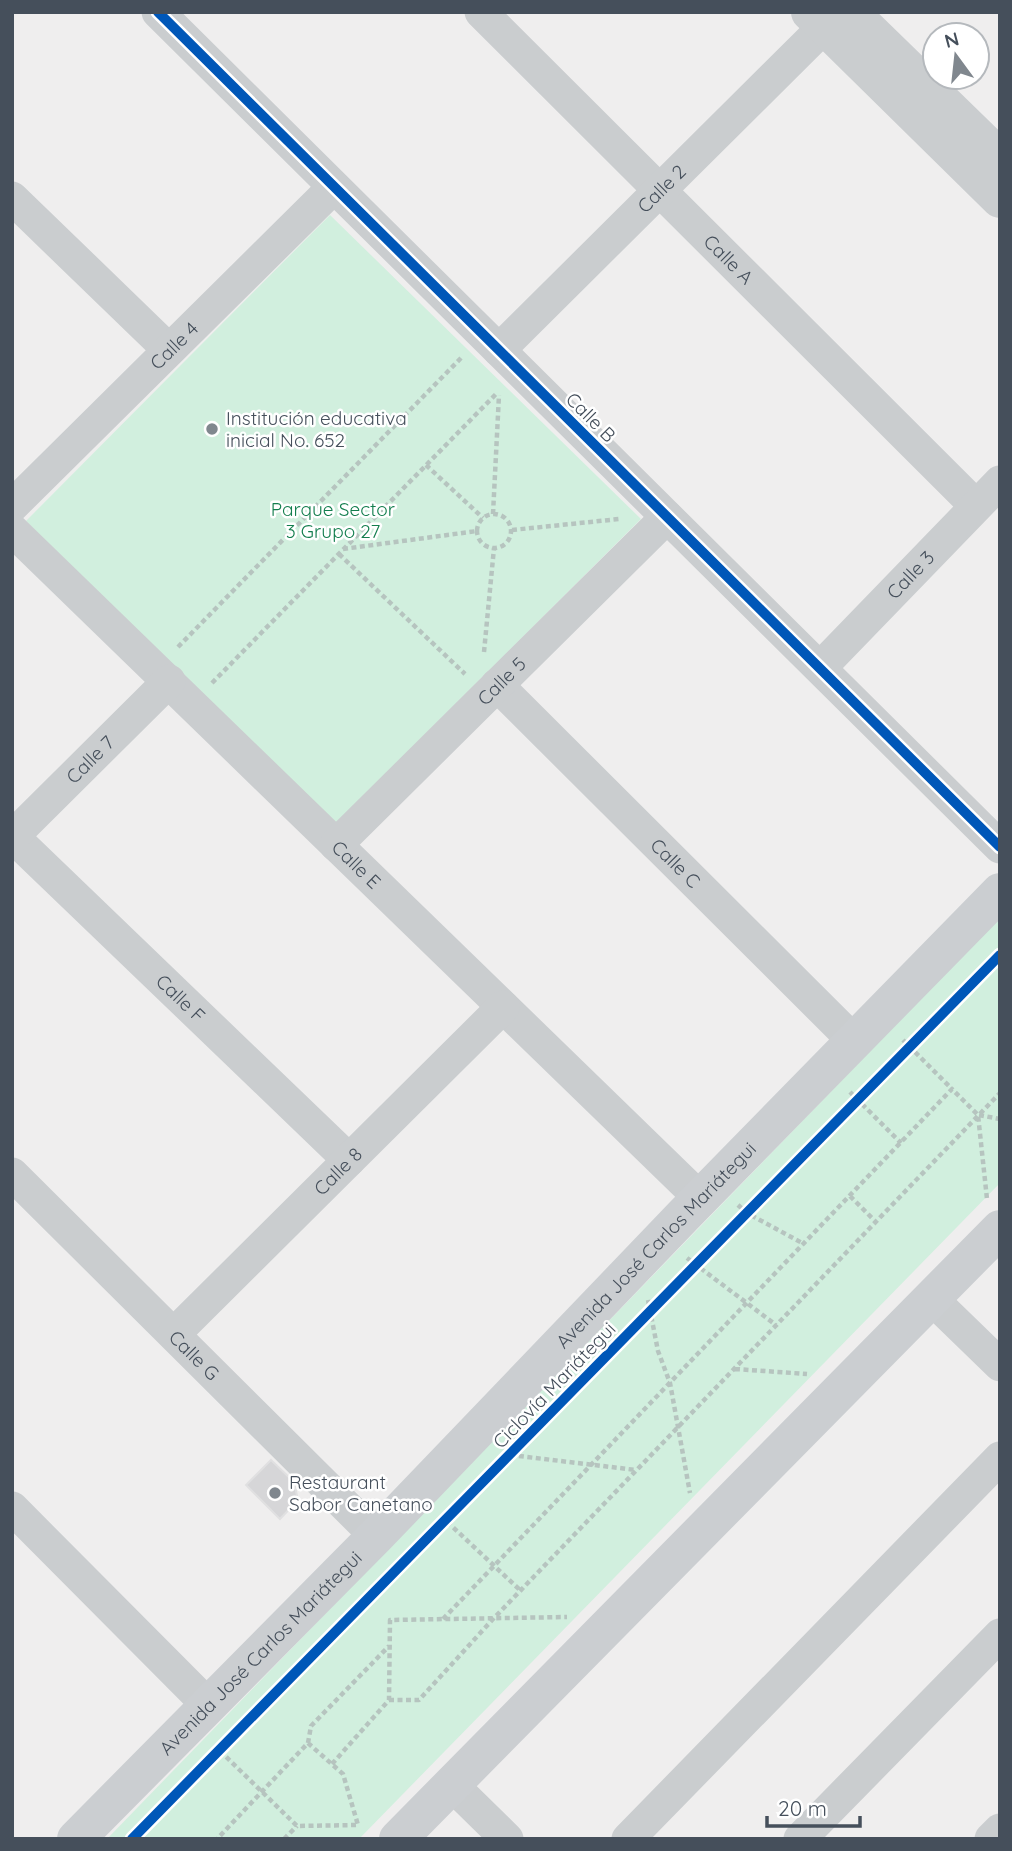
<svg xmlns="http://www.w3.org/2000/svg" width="1012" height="1851" font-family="Quicksand,sans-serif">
<rect width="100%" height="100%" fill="#efeeee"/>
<path fill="#d1efde" d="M330,215L641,519L335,824L26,521Z
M1000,917V1183L359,1839H107Z"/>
<path fill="#d6d6d8" stroke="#e0e0e1" stroke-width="2" d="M271,1460L294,1482L298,1500L280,1519L246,1485Z"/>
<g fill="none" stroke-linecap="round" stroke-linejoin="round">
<path stroke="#b6c4bf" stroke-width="4.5" stroke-dasharray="5 3.5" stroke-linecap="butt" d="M426,465L483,518
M477 531a17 17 0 1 1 34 0a17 17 0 1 1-34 0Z
M493,514L499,395
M512,530L619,519
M343,549L477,531
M339,554L465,674
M178,647L461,358
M484,652L494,548
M212,683L498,392
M903,1040L952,1089
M850,1092L901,1143
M979,1115L1000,1119
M850,1196L876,1222
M738,1205L747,1213L804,1244
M687,1258L776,1325
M648,1300L658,1351L670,1383L690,1493
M735,1369L807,1374
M502,1454L636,1470
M441,1516L521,1591
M443,1619L952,1089L978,1115L987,1199
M389,1700H419L494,1618L1000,1093
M308,1743L311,1726L389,1646
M214,1745L297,1826L358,1825L343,1774L308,1743L217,1839
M332,1764L389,1700L390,1620L567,1617
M284,1839L297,1826"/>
<g stroke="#cacdcf" stroke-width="33">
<path d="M158,12L1000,847"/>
<path id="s1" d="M481,12L976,506"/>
<path d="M12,198L169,350"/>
<path id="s2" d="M499,350L824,27"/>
<path id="s3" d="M12,506L334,187"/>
<path id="s4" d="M12,530L700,1198"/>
<path id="s5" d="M820,668L1000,482"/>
<path id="s6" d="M497,685L854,1041"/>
<path id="s7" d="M12,836L349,1160"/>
<path id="s8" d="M12,837L169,681"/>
<path id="s9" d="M336,845L667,517"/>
<path id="s10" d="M12,1174L376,1536"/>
<path d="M932,1299L1000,1365"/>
<path id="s11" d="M174,1334L503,1007"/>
<path d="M12,1508L208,1705"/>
<path d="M451,1784L507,1839"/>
<path d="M628,1839L1000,1458"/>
<path d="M800,1839L1000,1635"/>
<path d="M991,1839L1000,1830"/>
</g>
<path stroke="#cacdcf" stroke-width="38" d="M810,12L1000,199
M850,12L1000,158"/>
<g stroke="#cbced1" stroke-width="38">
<path id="s12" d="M76,1839L376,1536L683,1216L1000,892"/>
<path d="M398,1839L1000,1229"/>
</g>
<defs>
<path id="cycleway" d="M158,12L1000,847
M132,1839L1000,955"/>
</defs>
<use href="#cycleway" stroke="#fff" stroke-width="15"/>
<use href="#cycleway" stroke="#0057b8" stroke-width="10"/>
</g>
<g fill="#80878e" stroke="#fff" stroke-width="2.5">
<circle cx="212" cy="429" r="7"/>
<circle cx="275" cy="1493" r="7"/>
</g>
<g text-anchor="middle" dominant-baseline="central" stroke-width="5" stroke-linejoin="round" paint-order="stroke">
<g font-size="19" fill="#454f5b" stroke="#fff">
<text stroke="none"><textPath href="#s2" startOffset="229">Calle 2</textPath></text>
<text stroke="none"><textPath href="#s1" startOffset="350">Calle A</textPath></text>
<text stroke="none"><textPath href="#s3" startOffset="228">Calle 4</textPath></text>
<text transform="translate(591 417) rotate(45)">Calle B</text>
<text stroke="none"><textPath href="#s5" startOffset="130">Calle 3</textPath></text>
<text stroke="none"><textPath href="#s9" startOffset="233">Calle 5</textPath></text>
<text stroke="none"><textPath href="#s8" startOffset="110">Calle 7</textPath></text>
<text stroke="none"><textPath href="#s6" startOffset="252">Calle C</textPath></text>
<text stroke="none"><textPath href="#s4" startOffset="480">Calle E</textPath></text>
<text stroke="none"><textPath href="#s7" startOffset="234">Calle F</textPath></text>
<text stroke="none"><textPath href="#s11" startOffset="231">Calle 8</textPath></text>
<text stroke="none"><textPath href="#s12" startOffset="830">Avenida José Carlos Mariátegui</textPath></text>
<text stroke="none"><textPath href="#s10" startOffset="257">Calle G</textPath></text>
<text transform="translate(554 1385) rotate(-46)">Ciclovía Mariátegui</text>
<text stroke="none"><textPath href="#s12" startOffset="262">Avenida José Carlos Mariátegui</textPath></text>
</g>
<g font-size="19" fill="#454f5b" stroke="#fff" text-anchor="start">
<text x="226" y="418">Institución educativa<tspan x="226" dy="22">inicial No. 652</tspan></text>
<text x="289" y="1482">Restaurant<tspan x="289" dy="22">Sabor Canetano</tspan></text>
</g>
<g font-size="19" fill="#137e4e" stroke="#fff">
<text x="333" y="509">Parque Sector<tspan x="333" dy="22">3 Grupo 27</tspan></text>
</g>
</g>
<rect width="1012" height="1851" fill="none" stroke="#454f5b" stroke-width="28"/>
<g transform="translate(956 56) rotate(345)"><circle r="33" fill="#ffffff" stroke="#b5b9bd" stroke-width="2"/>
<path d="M0-5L12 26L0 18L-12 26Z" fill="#80878e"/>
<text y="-10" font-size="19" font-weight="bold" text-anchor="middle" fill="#454f5b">N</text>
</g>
<path d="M767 1816v10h93v-10" fill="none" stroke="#454f5b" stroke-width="3.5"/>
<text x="778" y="1816" font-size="21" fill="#454f5b" stroke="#ffffff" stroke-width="5" paint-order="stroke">20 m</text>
</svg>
